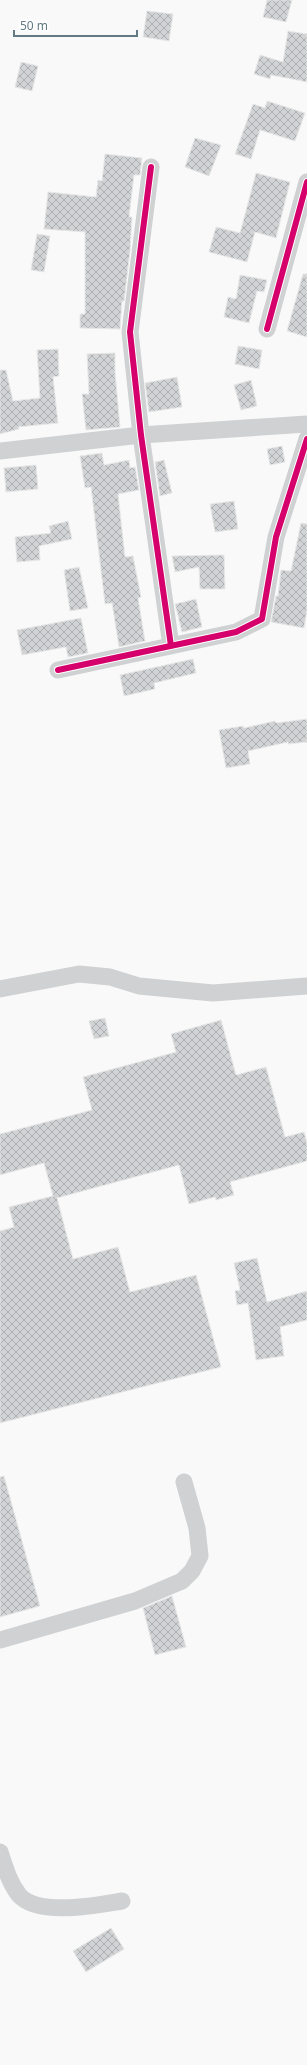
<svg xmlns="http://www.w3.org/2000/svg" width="307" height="2065" font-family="'Noto Sans',sans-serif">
<defs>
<pattern id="building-cross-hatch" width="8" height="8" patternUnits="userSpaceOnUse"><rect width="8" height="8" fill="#d1d3d4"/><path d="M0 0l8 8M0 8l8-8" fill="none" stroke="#adb0b2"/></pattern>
</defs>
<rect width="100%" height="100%" fill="#f9f9f9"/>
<path fill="url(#building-cross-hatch)" stroke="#e8e8e8" d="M267,0H292L286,22L263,17Z
M147,11L173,14L169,41L143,37Z
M288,31L307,34V82L271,75L270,79L254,74L260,55L283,62Z
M21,62L38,66L32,91L15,87Z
M267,101L305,113L295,141L260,130L251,159L235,154L253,104L265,108Z
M195,138L221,145L209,176L185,167Z
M105,154L142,158L140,175H134L129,217H132L130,251L124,301H122L120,329L80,328V314H85V232L44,229L48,192L96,197L98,180L102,181Z
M256,173L290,182L276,238L255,232L247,262L209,252L216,227L240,233Z
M37,234L50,236L44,272L31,270Z
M303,274H307V337L287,331Z
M240,275L267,280L264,292L257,291L249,323L224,317L228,297L236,299Z
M238,346L262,350L259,369L235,364Z
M58,349L59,376L53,377L58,423L18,427L19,429L0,434V370H6L13,401L40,398L37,350Z
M115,353V372L120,427L86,430L82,394H89L87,354Z
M177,377L182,407L149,412L145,383Z
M251,380L257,406L241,410L234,385Z
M282,446L285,462L270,465L267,449Z
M102,453L104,465L129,460L130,468L135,467L139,490L118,494L125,557L133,556L141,597L138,598L145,641L119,647L112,603L105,604L91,487L85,488L80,456Z
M164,460L172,493L160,496L155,462Z
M36,465L38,489L6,492L4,468Z
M234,501L238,529L215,532L210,504Z
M68,521L72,539L39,546L40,560L17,562L15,537L51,533L49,526Z
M301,523L307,524V610L304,628L271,622L276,596H278L281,570L291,571Z
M224,555L225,589H200L199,567L175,572L172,556Z
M79,567L88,608L70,611L64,570Z
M196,599L202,627L182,632L175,604Z
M81,618L88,653L68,657L66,647L22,655L17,630Z
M193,659L196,673L154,683L155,689L124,696L120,675Z
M307,719V742L288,744V742L248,751L250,764L226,768L219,730L243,726L244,728L275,721L276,723Z
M105,1018L109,1036L94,1039L89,1021Z
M221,1020L236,1075L266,1067L285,1137L304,1132L307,1143V1161L230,1182L234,1195L216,1200L215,1197L189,1204L179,1165L57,1198L73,1259L118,1247L130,1292L196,1275L221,1367L0,1423V1231L14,1227L9,1207L53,1196L44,1163L0,1175V1134L92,1110L83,1077L176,1052L171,1034Z
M257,1258L267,1302L307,1291V1320L280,1327L284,1356L256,1360L248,1303L237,1305L235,1291L240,1290L234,1263Z
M4,1476L40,1606L0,1617V1477Z
M172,1596L186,1647L155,1655L143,1608Z
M111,1928L124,1949L86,1972L73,1951Z"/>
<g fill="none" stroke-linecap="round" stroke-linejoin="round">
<path stroke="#cfd1d2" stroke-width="17" d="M151,167L130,332L141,435L171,646
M267,329L307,182
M0,451L141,435L307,424
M58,670L236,632L262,619L276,537L307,439
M0,989L79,974L110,977L139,986L213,993L307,986
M0,1640L135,1601L182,1581L192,1571L200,1556L197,1528L184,1482
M0,1852C5,1867 9,1882 19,1895C38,1917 97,1905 122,1901"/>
<defs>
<path id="cycleway" d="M151,167L130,332L141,435L171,646
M267,329L307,182
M58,670L236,632L262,619L276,537L307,439"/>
</defs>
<use href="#cycleway" stroke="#fff" stroke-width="8"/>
<use href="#cycleway" stroke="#d6006c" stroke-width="6"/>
</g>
<path d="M14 30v6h123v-6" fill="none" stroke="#637984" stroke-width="2"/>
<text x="20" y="30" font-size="12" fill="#637984" stroke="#ffffff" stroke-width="3" paint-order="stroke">50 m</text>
</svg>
